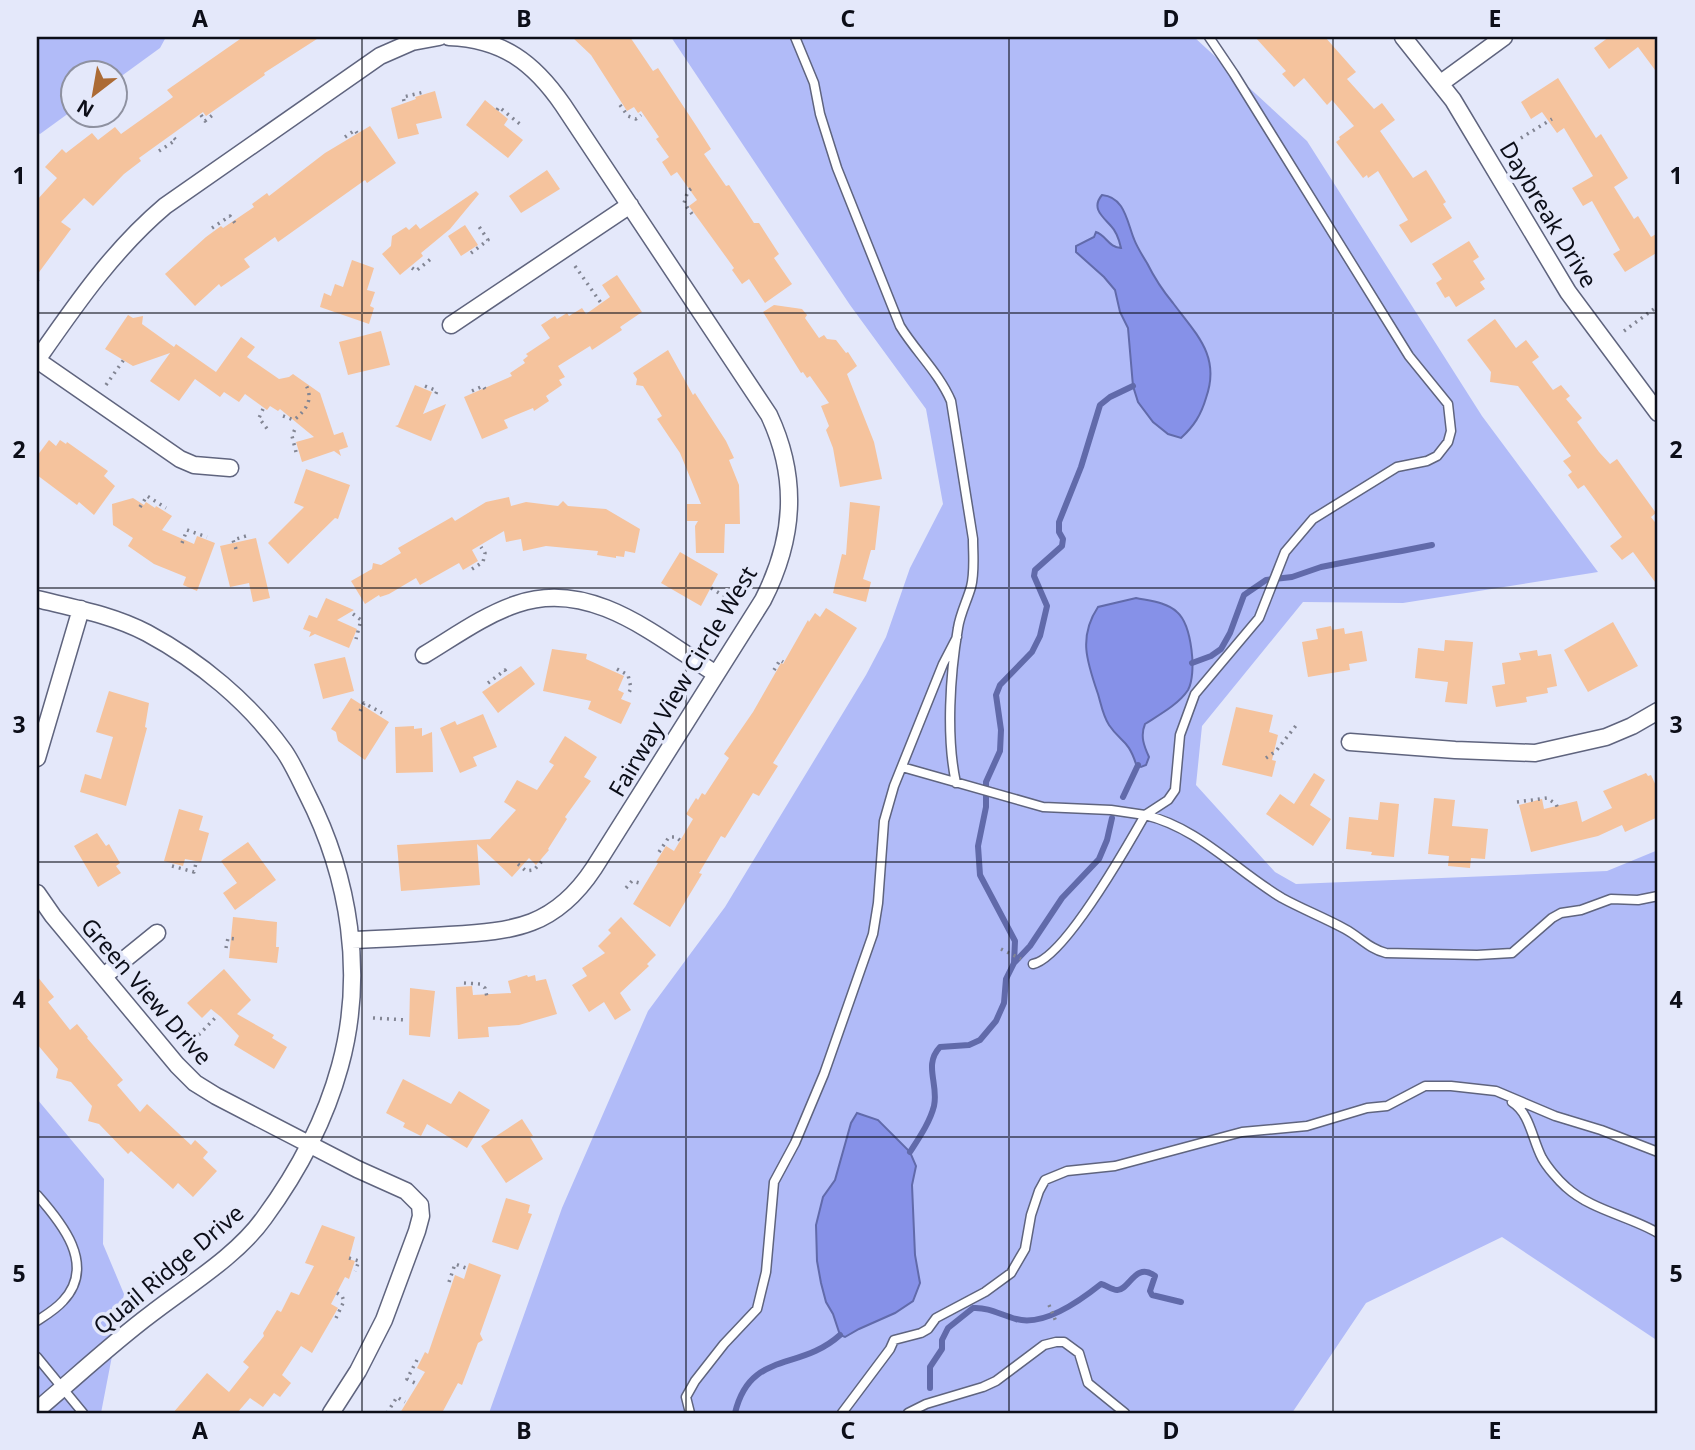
<svg xmlns="http://www.w3.org/2000/svg" width="1695" height="1450" font-family="'Noto Sans',sans-serif">
<rect width="100%" height="100%" fill="#e4e8fa"/>
<path fill="#b1bbf8" d="M37,37H166L160,48L116,80V74H74L73,110L40,134L37,132Z
M671,37H1194L1307,141L1482,416L1598,572L1403,603L1303,602L1202,726L1196,785L1275,872L1296,884L1607,871L1658,850V1341L1502,1237L1366,1303L1292,1413H489L562,1208L648,1011L725,907L866,675L886,637L910,568L943,504L926,409L850,305Z
M37,1099L104,1179L103,1244L124,1294L101,1413H37Z"/>
<path fill="#8691e8" stroke="#616aaa" stroke-width="2" d="M1102,195C1125,197 1127,222 1134,239C1137,247 1142,255 1147,263C1154,277 1163,291 1173,303C1196,334 1221,356 1206,398C1201,415 1194,426 1181,438L1168,434L1153,422L1138,402L1133,386L1128,328L1120,312L1115,290L1104,277L1076,252V246L1094,237L1096,232C1106,235 1109,248 1121,248C1119,239 1117,232 1111,226C1102,216 1091,208 1102,195Z
M1136,598C1150,601 1166,602 1177,612C1192,625 1197,674 1188,690C1179,704 1159,715 1145,724C1140,736 1144,746 1149,757L1146,765L1141,767L1136,764C1128,739 1121,743 1109,725C1103,716 1101,704 1098,694C1087,662 1078,637 1098,607Z
M857,1113L878,1120L910,1152L916,1166L912,1185L915,1255L920,1283L913,1301L895,1313L859,1329L845,1337L840,1335L833,1314L826,1302L821,1283L817,1261L816,1225L823,1197L835,1180L851,1123Z"/>
<g fill="none" stroke-linecap="round" stroke-linejoin="round">
<path stroke="#616aaa" stroke-width="6" d="M1192,663L1211,656L1221,649L1230,633L1244,595L1266,580L1292,577L1321,567L1432,545
M1123,797L1138,765
M1014,963L1030,946L1062,898L1099,859L1107,840L1112,818
M910,1152C919,1138 930,1122 934,1106C939,1084 923,1065 940,1047L969,1045L980,1040L996,1021L1004,1003L1006,979L1014,963L1015,941L980,875L978,846L986,807V782L1000,751L1001,730L996,695L1000,685L1032,652L1040,636L1047,606L1034,576L1035,570L1062,546L1063,539L1059,532V522L1081,467L1100,405L1110,397L1133,386
M930,1388V1367L942,1349V1340L948,1328L973,1308C989,1307 1001,1315 1016,1319C1043,1327 1081,1300 1101,1284C1106,1285 1112,1290 1117,1290C1129,1291 1135,1261 1155,1276L1150,1291L1152,1295L1181,1302
M735,1413C750,1350 799,1372 840,1335"/>
</g>
<path fill="#f5c39d" d="M243,37H320L264,73L265,75L206,116L203,112L139,158L141,161L124,174L93,206L84,198L61,222L71,229L37,275V200L57,178L45,167L62,149L66,153L92,133L98,140L115,127L121,134L173,97L167,90Z
M572,37H630L653,71L658,68L697,127L711,149L704,154L726,186L729,185L754,223H759L779,254L774,258L792,284L765,303L749,279L742,284L732,270L734,268L689,206L697,200L677,172L671,176L662,162L669,157L656,139L659,137L641,111L638,113L634,107L627,111L591,55Z
M1255,37H1325L1356,72L1347,79L1374,109L1382,103L1395,120L1380,131L1413,178L1426,170L1446,202L1443,204L1452,218L1411,243L1399,225L1408,220L1378,171L1368,178L1367,175L1363,178L1336,142L1340,139L1339,137L1354,126L1332,100L1327,105L1304,78L1294,87L1282,74L1286,71Z
M1609,37H1652L1658,44V74L1638,47L1609,69L1594,48Z
M1558,78L1596,138L1601,134L1628,178L1614,187L1634,219L1638,216L1651,237L1658,233V252L1625,272L1613,254L1620,250L1592,201L1583,206L1572,188L1593,176L1564,128L1557,133L1542,112L1531,119L1521,102Z
M435,91L442,118L416,124L419,134L398,139L391,108L416,99L415,97Z
M485,100L508,119L504,125L523,140L508,158L466,125Z
M370,126L396,163L367,183L365,180L278,242L275,237L244,259L250,267L221,287L219,284L195,306L165,274L206,237L221,226L223,228L254,207L252,204L267,193L269,196L325,153Z
M547,170L560,189L521,213L509,196Z
M476,191L479,194L450,229L421,253L423,256L400,275L382,254L391,246L392,236L406,227L409,230L416,224L420,229Z
M465,225L478,245L461,256L448,236Z
M1469,241L1479,257L1473,261L1485,279L1480,282L1485,289L1456,307L1449,296L1445,298L1436,283L1442,279L1432,264Z
M352,260L374,268L367,290L375,292L370,306L374,308L369,324L320,307L324,293L331,296L335,284L343,287Z
M617,275L642,312L620,327L622,330L592,350L590,346L558,366L565,377L559,380L562,385L546,396L549,401L534,411L533,408L504,420L508,428L482,439L464,397L512,376L510,373L525,363L523,360L528,356L526,354L550,338L541,325L555,316L557,319L567,313L569,316L582,308L586,314L610,297L602,285Z
M774,305L802,309L807,315L805,318L819,338L824,335L827,339L836,340L846,353L848,352L857,366L847,374L874,442L882,479L840,487L833,448L826,430L829,426L821,406L829,403L810,376L807,378L803,372L801,373L763,312Z
M128,315L133,318L143,316L142,324L174,347L176,344L216,372L241,337L255,347L247,357L279,379L289,377L293,374L320,393L334,435L343,432L348,447L339,450L341,456L334,451L302,462L296,442L314,437L280,409L278,411L270,406L267,410L245,394L239,402L224,392L220,397L195,379L179,401L150,381L170,353L133,366L105,349Z
M1495,319L1516,348L1526,340L1539,357L1532,362L1553,390L1561,385L1570,396L1566,399L1582,418L1577,422L1599,452L1610,464L1617,459L1656,513L1651,517L1658,526V586L1633,552L1622,560L1610,546L1622,537L1584,485L1578,489L1568,475L1572,472L1563,461L1571,456L1518,386L1490,382L1491,372L1467,340Z
M381,331L390,365L348,375L339,342Z
M668,350L693,395L695,393L726,441L734,458L729,460L739,485L740,524H725L724,553H696L695,526L698,521H687V504H701L680,453L657,419L662,416L643,386L636,385L637,379L633,373Z
M415,385L432,392L423,414L446,404L431,441L395,426L398,425Z
M49,440L56,446L60,440L66,444L67,442L108,471L104,476L115,486L94,515L79,502L77,505L37,475V456Z
M306,469L350,485L338,519L335,518L288,564L268,543L304,507L294,503Z
M509,497L511,506L526,502L558,506L563,501L568,506L606,509L640,529L635,553L625,551L624,557L616,556V558L597,555L598,551L546,546L523,551L521,539L506,542L504,531L472,550L478,561L463,570L459,563L420,585L416,578L389,594L380,597L379,595L365,604L351,581L372,569L373,563L381,565L401,553L398,548L452,517L455,521L486,502Z
M133,498L144,505L146,502L155,508L156,506L172,516L162,530L194,544L197,536L215,543L197,591L183,585L186,577L154,564L128,546L133,538L113,525L112,504Z
M850,502L880,506L875,550H871L863,579L871,582L866,602L833,593L842,554L846,555Z
M256,538L270,598L253,602L249,583L230,587L220,546Z
M680,552L718,574L701,606L661,583Z
M326,598L354,610L337,620L357,629L349,648L315,634L309,637L311,632L303,629L309,615L317,618Z
M826,608L857,628L773,763L778,766L759,796L753,793L725,838L721,836L699,873L702,874L670,927L633,904L658,863L656,862L666,846L674,851L693,819L686,814L696,798L698,800L702,793L705,795L729,758L724,754L753,712L781,663L783,664L808,620L809,622L815,613L820,617Z
M1613,622L1638,666L1588,692L1564,650Z
M1331,626L1332,630L1344,628L1345,634L1362,631L1367,661L1349,664L1350,670L1308,677L1302,642L1318,639L1316,629Z
M1445,640L1473,642L1467,704L1445,702L1448,682L1415,678L1418,648L1444,651Z
M552,649L587,654L586,659L624,676L618,690L624,693L621,699L631,703L621,724L588,709L591,701L543,691Z
M1537,650L1538,656L1551,654L1557,686L1547,688L1548,693L1526,697L1527,702L1496,707L1492,686L1505,684L1502,663L1521,660L1519,653Z
M345,657L354,691L323,699L314,664Z
M521,666L535,684L498,713L482,692Z
M109,691L149,703L145,727L147,728L126,806L80,792L85,774L101,779L113,737L96,732Z
M351,698L389,722L365,760L338,741L336,732L331,729Z
M1236,707L1273,715L1269,732L1278,735L1272,760L1276,761L1272,777L1222,765Z
M483,714L497,747L473,757L477,766L460,773L440,728L455,721L457,725Z
M414,726V729L422,728V736L432,732L433,772L396,773L395,727Z
M565,736L597,757L584,777L591,781L565,817L567,819L548,849L549,850L536,865L529,858L512,877L477,844L480,885L401,891L397,845L490,839L516,810L504,802L517,780L537,790L554,765L549,762Z
M1314,773L1325,780L1310,805L1331,819L1313,846L1266,814L1280,794L1294,804Z
M1646,773L1648,776L1651,775L1658,790V817L1625,832L1622,825L1598,836L1531,852L1519,805L1542,799L1544,809L1577,801L1582,822L1612,808L1603,791Z
M1434,798L1455,800L1452,826L1488,829L1485,859L1471,858L1470,868L1448,866L1449,856L1428,854Z
M1380,802L1399,804L1394,857L1371,855L1372,852L1346,849L1349,817L1378,820Z
M179,809L203,816L199,830L209,833L201,862L185,859L183,866L164,861Z
M97,833L106,846L109,844L120,863L116,866L121,873L98,887L74,846Z
M248,842L276,880L235,910L223,893L237,883L221,861Z
M233,917L277,922L276,947H279L277,963L229,958Z
M621,917L656,955L647,964L649,966L620,993L631,1010L615,1020L604,1002L589,1012L572,985L587,976L582,968L605,953L598,946L611,933L608,930Z
M224,969L251,1000L237,1014L274,1035L272,1038L287,1047L274,1069L234,1045L239,1036L221,1017L211,1009L202,1018L187,1003Z
M527,975L528,977L535,975L536,981L546,979L557,1014L519,1025L488,1027L489,1037L458,1039L456,987L472,986L473,995L511,993L508,981Z
M37,976L54,997L48,1002L70,1030L77,1024L88,1037L87,1038L123,1080L117,1085L140,1112L147,1104L191,1145L195,1140L208,1152L203,1158L217,1171L193,1197L178,1183L173,1189L131,1151L128,1154L99,1124L88,1121L92,1106L71,1082L56,1078L58,1069L37,1044Z
M410,988L435,991L430,1037L409,1035Z
M403,1079L451,1104L459,1091L490,1110L467,1148L427,1124L421,1136L403,1127L405,1123L386,1113Z
M522,1119L533,1136L530,1137L543,1159L506,1183L481,1146Z
M506,1198L530,1205L528,1213L532,1214L518,1250L492,1242Z
M322,1225L355,1237L349,1259L355,1261L349,1279L345,1277L331,1304L338,1308L312,1353L301,1346L282,1375L291,1383L280,1397L274,1393L263,1407L250,1398L237,1413H173L207,1373L229,1392L249,1367L243,1362L264,1336L263,1333L277,1310L281,1312L291,1292L299,1295L314,1266L305,1263Z
M469,1263L501,1275L480,1334L483,1340L478,1343L462,1385L458,1383L442,1413H400L425,1372L417,1368L425,1352L428,1354L455,1275L464,1279Z"/>
<g fill="none" stroke-linecap="round" stroke-linejoin="round">
<defs>
<path id="lane" d="M795,37L814,83L820,114L837,168L900,326C916,352 939,373 951,401L973,539C973,555 975,572 971,587C967,601 960,614 958,628C950,675 946,737 956,783
M902,767L1043,807L1111,810L1145,815L1168,800L1175,790L1180,735L1195,694L1259,618L1285,552L1313,519L1397,467L1427,461L1437,456L1448,442L1451,431L1448,404L1409,356L1234,74L1209,37
M1033,964C1064,958 1128,845 1145,815C1199,828 1235,870 1282,898C1302,909 1325,918 1345,929C1360,937 1369,949 1386,953L1477,955L1512,953L1552,918L1561,913L1581,910L1611,899L1638,900L1658,896
M1512,1102C1530,1113 1532,1139 1542,1158C1547,1167 1558,1180 1566,1187C1591,1210 1629,1216 1658,1233
M37,1195C61,1222 97,1265 63,1301C56,1309 46,1315 37,1321
M37,1357L83,1413
M690,1413L686,1397L695,1381L724,1344L757,1309L766,1272L774,1182L795,1143L824,1074L873,934L878,903L884,821L894,786L943,664L957,637
M842,1413L890,1349L894,1340L921,1333L928,1329L936,1318L985,1292L1011,1273L1025,1249L1031,1215L1039,1191L1045,1180L1067,1171L1115,1166L1242,1132L1307,1126L1367,1108L1387,1106L1425,1086H1451L1496,1091L1555,1116L1601,1130L1658,1152
M908,1413L926,1404L983,1387L996,1381L1044,1345L1056,1342H1064L1079,1353L1088,1383L1125,1413"/>
<path id="street" d="M1403,37L1453,100L1568,292L1658,413
M1441,83L1504,37
M451,325L630,205
M37,360C76,304 113,250 165,206L380,56L412,42L439,37
M37,360L180,459L194,465L230,468
M37,599C74,608 113,615 147,633C199,661 249,702 284,751C293,764 300,780 307,794C350,878 365,975 340,1066C325,1121 297,1173 264,1218C237,1256 187,1286 151,1314C111,1344 75,1378 37,1410
M424,655C454,637 484,615 517,604C591,578 657,637 716,674
M1350,742L1455,750L1535,753L1606,737L1632,726L1658,711
M37,758L81,609
M37,893L53,916L177,1065L195,1083L216,1096L357,1169L406,1191L420,1205L421,1216L417,1231L384,1320L358,1371L331,1413
M351,940C384,939 417,937 449,935C515,931 555,927 594,868L763,600C794,539 799,479 769,415L563,105C534,63 503,39 449,37
M104,976L157,933"/>
</defs>
<use href="#lane" stroke="#5f647e" stroke-width="11"/>
<use href="#street" stroke="#5f647e" stroke-width="19"/>
<path stroke="#828593" stroke-width="3.5" stroke-dasharray="2 5" stroke-linecap="butt" d="M404,101L403,97L424,92
M620,105L628,116L636,119L641,115
M497,110L499,107L521,125
M201,115L205,121L215,113
M345,137L355,130L357,133
M1503,149L1552,119
M159,151L176,140L173,137
M692,214L684,203L688,191L692,188
M212,228L230,216L237,226
M471,253L488,240L478,225
M575,266L601,303
M412,268L416,271L432,258
M37,281L40,276
M1624,331L1658,306
M106,385L125,358
M425,386L437,391L434,398
M472,391L483,386L485,389
M263,409L259,418L268,430
M283,416L294,420C307,409 314,399 305,383
M296,452L292,436L295,429L298,428
M140,507L147,496L166,508
M182,543L187,530L207,537
M236,549L233,540L246,536
M472,569L483,562L485,553L481,547
M711,588L737,604
M353,614L361,620L356,639
M617,669L628,675L631,688L628,695
M774,670L780,660L783,662
M488,683L505,670L507,674
M360,711L364,703L382,713
M1266,758L1276,751L1298,723
M1517,802L1547,798L1556,804L1559,811
M659,852L669,837H676L682,842
M518,864L526,871L534,870L542,861
M172,866L194,872L196,863
M626,888L632,881L643,884
M226,948L228,938L236,939
M1001,949L1021,959
M464,983L480,984L485,988L487,997
M373,1018L407,1020
M184,1050L217,1016
M349,1258L359,1261L355,1271
M449,1282L455,1264L466,1268
M1049,1305L1057,1324
M336,1318L344,1301L342,1296L337,1293
M417,1360L407,1379L417,1384
M387,1413L397,1397L405,1402"/>
<use href="#lane" stroke="#fff" stroke-width="8"/>
<use href="#street" stroke="#fff" stroke-width="16"/>
</g>
<path fill="none" stroke="#0c0e18" stroke-width="2" stroke-opacity="0.55" d="M362,37V1413M686,37V1413M1009,37V1413M1333,37V1413M37,313H1658M37,588H1658M37,862H1658M37,1137H1658"/>
<g text-anchor="middle" dominant-baseline="central" stroke-width="7" stroke-linejoin="round" paint-order="stroke">
<g font-size="23" fill="#0c0e18" stroke="#e4e8fa">
<text transform="translate(1549 214) rotate(59)">Daybreak Drive</text>
<text transform="translate(682 681) rotate(-59)">Fairway View Circle West</text>
<text transform="translate(147 991) rotate(49)">Green View Drive</text>
<text transform="translate(168 1269) rotate(-40)">Quail Ridge Drive</text>
</g>
</g>
<rect width="1695" height="1450" fill="none" stroke="#e4e8fa" stroke-width="77"/>
<g transform="translate(94 94) rotate(211)"><circle r="33" fill="#e4e8fa" stroke="#8e91a0" stroke-width="2"/>
<path d="M0-5L12 26L0 18L-12 26Z" fill="#ac6b35"/>
<text y="-10" font-size="19" font-weight="bold" text-anchor="middle" fill="#0c0e18">N</text>
</g>
<rect x="38" y="38" width="1618" height="1374" fill="none" stroke="#0c0e18" stroke-width="2.5"/>
<g font-size="23" text-anchor="middle" font-weight="bold" fill="#0c0e18">
<text x="200" y="27">A</text>
<text x="524" y="27">B</text>
<text x="848" y="27">C</text>
<text x="1171" y="27">D</text>
<text x="1495" y="27">E</text>
<text x="19" y="184">1</text>
<text x="1676" y="184">1</text>
<text x="19" y="458">2</text>
<text x="1676" y="458">2</text>
<text x="19" y="733">3</text>
<text x="1676" y="733">3</text>
<text x="19" y="1008">4</text>
<text x="1676" y="1008">4</text>
<text x="19" y="1282">5</text>
<text x="1676" y="1282">5</text>
<text x="200" y="1439">A</text>
<text x="524" y="1439">B</text>
<text x="848" y="1439">C</text>
<text x="1171" y="1439">D</text>
<text x="1495" y="1439">E</text>
</g>
</svg>
